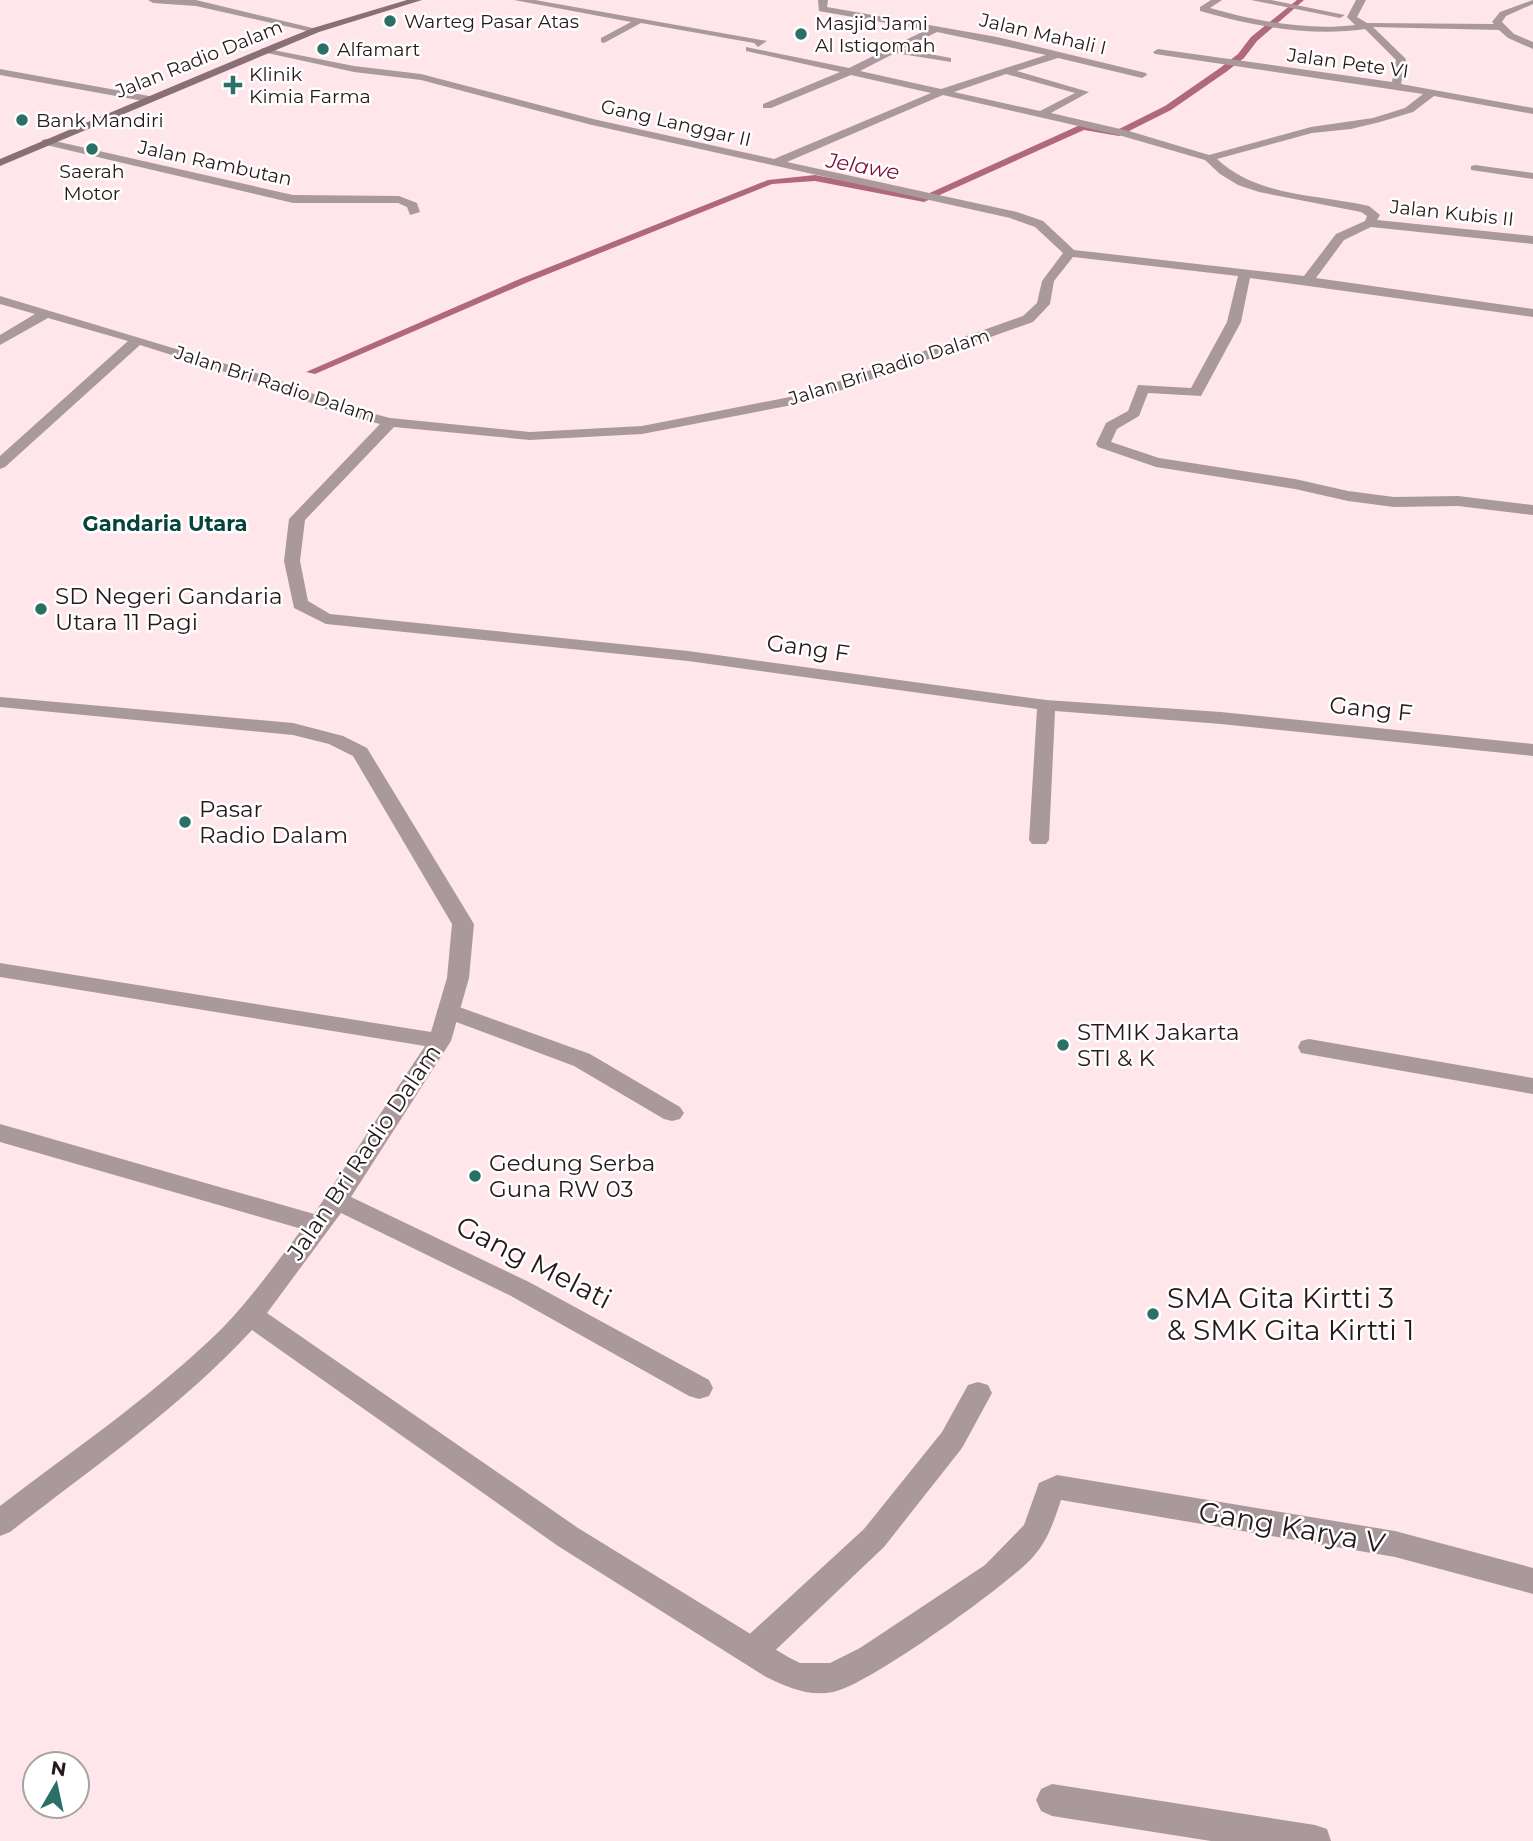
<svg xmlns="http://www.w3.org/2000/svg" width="1533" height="1841" font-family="Montserrat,sans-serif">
<rect width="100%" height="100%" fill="#ffe6eb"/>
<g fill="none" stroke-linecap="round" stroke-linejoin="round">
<path fill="#af697b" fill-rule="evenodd" d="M1297,0H1304L1257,41L1244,58L1226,72L1171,110L1119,136L1084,130L924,202L815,181L772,184L528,282L315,374L306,372L522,278L768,180L815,175L923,196L1080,125L1115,131L1165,106L1220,68L1238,54L1251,37Z"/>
<path fill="#aa999c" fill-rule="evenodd" d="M448,1003L590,1054L680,1107L684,1113L680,1119L672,1121L664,1119L574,1066L440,1016L437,1011L440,1006Z
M978,1382L988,1385L992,1393L962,1448L884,1547L764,1661L753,1665L742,1661L738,1651L742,1641L864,1529L942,1432L968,1385Z"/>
<path fill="#aa999c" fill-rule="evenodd" d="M148,0H196L321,30L316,33L196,6L153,3Z
M514,0H535L767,41L758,47L754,43L641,23L604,43L601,42V38L631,22Z
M818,0H828L827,7L997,37L1146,73L1147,75L1142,78L1058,58L1017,71L1089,92L1051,113L1129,131L1209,155L1311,127L1373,118L1405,108L1423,94L1155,54L1153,52L1158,49L1392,82L1396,60L1365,29C1310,37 1252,26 1200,11V7L1211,0H1222L1210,8C1255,21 1308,31 1355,25L1347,17L1356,0H1366L1357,17L1367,23L1494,24L1492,22L1500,12L1533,0V4L1506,16L1502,22L1514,34L1533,42V49L1508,38L1499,30L1373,27L1406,59L1401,84L1533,108V114L1434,96L1413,112L1380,122L1351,129L1312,133L1217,159C1257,197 1318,194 1369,206L1380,215L1377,220L1533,236V244L1371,227L1344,240L1316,278L1533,309V317L1250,278L1241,322L1201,396L1148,393L1139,416L1117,429L1111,442L1159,458L1295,479L1348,491L1394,497L1458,496L1533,505V515L1458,506L1394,507L1348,501L1295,489L1156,467L1098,447L1096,444L1106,423L1128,411L1138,385L1191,388L1227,322L1238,276L1073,257L1054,281L1050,304L1033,322L808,402L642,434L530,440L394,427L305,520L300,561L308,601L330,614L688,651L1046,700L1221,712L1533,744V756L1221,724L1055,711L1049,840L1046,844H1032L1029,840L1037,709L688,661L326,624L294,608L284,561L289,519L380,424L334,412L266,385L140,345L5,467L0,469V456L128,341L48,318L0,345V335L35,314L0,304V296L276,379L344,406L390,418L530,432L642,426L800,395L1023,316L1037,303L1042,281L1063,253L1035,227L1010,218L592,125L421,80L354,72L258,51L263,48L354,66L421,74L593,119L774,159L931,93L851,75L771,108H763V104L840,72L746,51V47L849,68L926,30L819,11ZM937,32L1046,55L941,89L860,71L895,53L951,62V58L903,49ZM1006,74L1075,93L1040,111L954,92ZM943,95L1122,136L1205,160L1220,174L1238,185L1259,192L1361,212L1367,216L1365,221L1336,234L1304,276L1074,250L1043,221L1017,212L787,162Z
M1251,0H1271L1345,15L1340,18Z
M0,69L149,96L154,99L149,102L0,75Z
M46,139L293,195L399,196L417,203L420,212L410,215L407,207L398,203H293L42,144V140Z
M1475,165L1533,173V179L1471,170V166Z
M0,697L293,723L343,736L367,748L474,924L469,978L451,1041L351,1197L529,1282L709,1380L713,1388L709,1396L699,1399L689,1396L511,1296L341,1213L267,1313L578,1528L788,1657L800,1663H830L860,1648L985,1565L1024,1525L1039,1483L1057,1475L1395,1531L1533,1568V1594L1395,1557L1061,1500C1054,1521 1048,1540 1033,1557C1009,1584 866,1687 833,1692C809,1697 787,1687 766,1677L558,1546L252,1330C181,1407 92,1468 10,1532L0,1536V1506C71,1452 145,1401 210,1340C245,1308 273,1267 302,1229L0,1142V1124L314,1214L425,1046L0,977V963L431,1032L447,978L452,924L353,756L329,744L293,735L0,707Z
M1309,1039L1533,1078V1094L1301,1053L1298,1047L1301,1041Z
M1052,1784L1315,1825L1327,1829L1331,1841H1211L1052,1816L1041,1811L1036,1800L1041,1789Z"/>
<path fill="#897076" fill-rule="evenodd" d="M407,0H422L319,32L0,166V159L271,45L313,28Z"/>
</g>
<g fill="#297067" stroke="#fff" stroke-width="2.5">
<circle cx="390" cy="21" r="7"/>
<circle cx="801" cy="34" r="7"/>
<circle cx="323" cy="49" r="7"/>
<path d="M229.5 74.5h7v7h7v7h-7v7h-7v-7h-7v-7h7z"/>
<circle cx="22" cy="120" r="7"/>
<circle cx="92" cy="149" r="7"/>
<circle cx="41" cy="609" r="7"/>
<circle cx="185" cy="822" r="7"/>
<circle cx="1063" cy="1045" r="7"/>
<circle cx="475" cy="1176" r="7"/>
<circle cx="1153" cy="1314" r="7"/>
</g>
<g text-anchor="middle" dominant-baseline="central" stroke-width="5" stroke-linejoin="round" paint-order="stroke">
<g font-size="19" fill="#26181b" stroke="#fff" text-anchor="start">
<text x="404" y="21">Warteg Pasar Atas</text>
<text x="815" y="23">Masjid Jami<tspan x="815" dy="22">Al Istiqomah</tspan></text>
<text x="337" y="49">Alfamart</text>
<text x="249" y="74">Klinik<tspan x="249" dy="22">Kimia Farma</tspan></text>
<text x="36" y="120">Bank Mandiri</text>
<text x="92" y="171" text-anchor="middle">Saerah<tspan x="92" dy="22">Motor</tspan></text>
</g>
<g font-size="19" fill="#26181b" stroke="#fff">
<text transform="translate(1043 34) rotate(13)">Jalan Mahali I</text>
<text transform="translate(199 59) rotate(-22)">Jalan Radio Dalam</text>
<text transform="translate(1348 63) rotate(8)">Jalan Pete VI</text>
<text transform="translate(676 123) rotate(13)">Gang Langgar II</text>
<text transform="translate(215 163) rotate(12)">Jalan Rambutan</text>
<text transform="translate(1452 213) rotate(6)">Jalan Kubis II</text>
<text transform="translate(889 367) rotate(-18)">Jalan Bri Radio Dalam</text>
<text transform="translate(275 384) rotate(18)">Jalan Bri Radio Dalam</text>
</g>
<g font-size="21" font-style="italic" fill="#7e0d3c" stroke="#fff">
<text transform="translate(863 166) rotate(10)">Jelawe</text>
</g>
<g font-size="21" font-weight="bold" fill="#04443d" stroke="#fff">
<text x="165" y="523">Gandaria Utara</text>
</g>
<g font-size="23" fill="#26181b" stroke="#fff" text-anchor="start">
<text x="55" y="596">SD Negeri Gandaria<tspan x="55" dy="26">Utara 11 Pagi</tspan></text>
<text x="199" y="809">Pasar<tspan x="199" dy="26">Radio Dalam</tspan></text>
<text x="1077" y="1032">STMIK Jakarta<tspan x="1077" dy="26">STI &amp; K</tspan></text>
<text x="489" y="1163">Gedung Serba<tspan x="489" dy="26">Guna RW 03</tspan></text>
</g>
<g font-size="23" fill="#26181b" stroke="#fff">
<text transform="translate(808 648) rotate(8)">Gang F</text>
<text transform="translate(1371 709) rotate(6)">Gang F</text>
<text transform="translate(364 1152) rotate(-56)">Jalan Bri Radio Dalam</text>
</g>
<g font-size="28" fill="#26181b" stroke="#fff">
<text transform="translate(534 1262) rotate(27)">Gang Melati</text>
<text transform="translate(1292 1527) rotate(10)">Gang Karya V</text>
</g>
<g font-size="28" fill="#26181b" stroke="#fff" text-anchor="start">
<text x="1167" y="1298">SMA Gita Kirtti 3<tspan x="1167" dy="32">&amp; SMK Gita Kirtti 1</tspan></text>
</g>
</g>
<g transform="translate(56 1785) rotate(9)"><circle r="33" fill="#ffffff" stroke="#a8a3a4" stroke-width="2"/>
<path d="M0-5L12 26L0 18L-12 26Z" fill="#297067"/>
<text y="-10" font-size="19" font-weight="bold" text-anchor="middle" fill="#26181b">N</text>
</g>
</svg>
